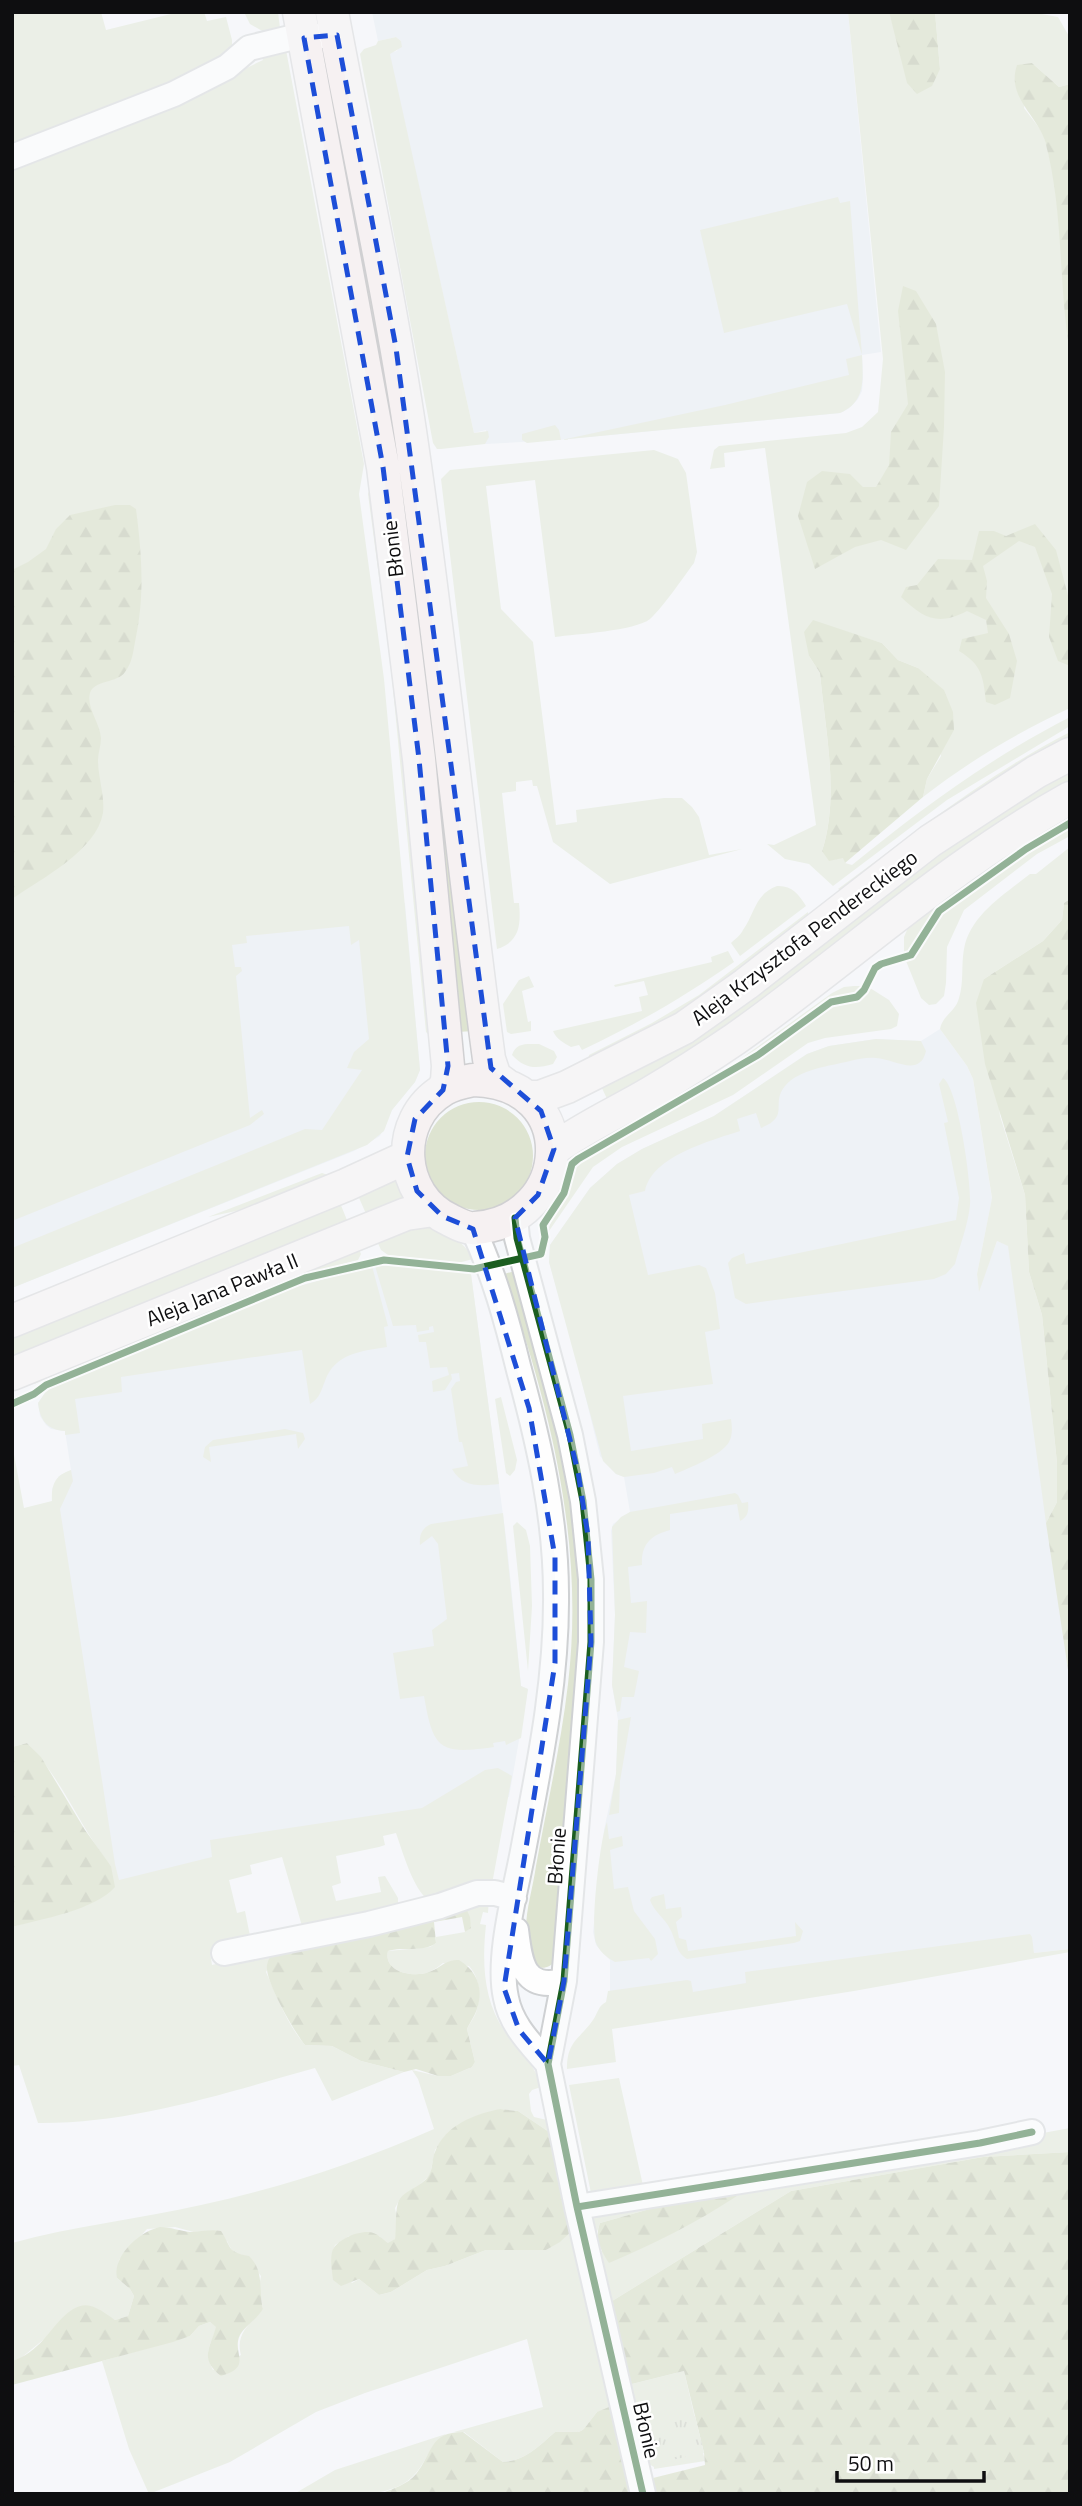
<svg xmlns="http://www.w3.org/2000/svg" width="1082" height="2506" font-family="'Titillium Web',sans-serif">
<defs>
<pattern id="forest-firs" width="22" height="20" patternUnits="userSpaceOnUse" patternTransform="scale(1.75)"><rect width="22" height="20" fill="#cfd8b6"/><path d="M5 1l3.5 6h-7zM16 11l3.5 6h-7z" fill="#b1b89b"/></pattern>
<pattern id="park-tufts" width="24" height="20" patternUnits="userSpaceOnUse" patternTransform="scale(1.75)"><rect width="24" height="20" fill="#dee4d1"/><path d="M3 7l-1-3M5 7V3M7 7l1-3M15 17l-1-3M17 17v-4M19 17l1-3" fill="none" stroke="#bdc2b2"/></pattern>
</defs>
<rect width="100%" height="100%" fill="#f5f7fa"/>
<path fill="#e5eaf2" d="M372,12H848L881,352L862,355L863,378L862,391L858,399L848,409L840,413L558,440L485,444L486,430L474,433L389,53L397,51L401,41L396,37L378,41Z
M405,903L420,1070L415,1082L392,1110L380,1136L354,1151L12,1288V1201L172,923Z
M940,1029L967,1066L973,1079L992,1199L977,1274L979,1290L997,1241L1009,1246L1070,1683V1949L1034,1953L1033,1948L610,2018V1960L596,1945L593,1932L604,1830L616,1774L618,1720L612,1685L615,1615L611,1531L613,1524L630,1512L624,1477L616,1474L600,1456L572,1342L549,1262L550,1245L590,1188L617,1164L642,1149L714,1116L807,1054L829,1046L876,1039L921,1041Z
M399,1265L471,1274L507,1545L521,1686L528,1689L509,1797L115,1887L52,1489L59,1476L71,1470L65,1431L51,1429L46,1425L40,1416L38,1403L47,1390L292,1288L372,1266Z"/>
<path fill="#dee4d1" d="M12,12H101L106,30L179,12H204L207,21L226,17L232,40V55L208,68L12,147Z
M244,12H278L280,28L264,32L250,24Z
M848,12H889L898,42L940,69L935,12H1031L1058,17L1070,38V84L1059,87L1032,63L1024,108L1043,133L1053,171L1061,236L1070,353V708C1018,732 968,762 923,797L927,779L941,756L918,668L898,660L882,643L812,621L809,656L820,673C825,731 840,795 822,851L844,858L845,863L852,865C921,809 990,758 1070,717V726L947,800L833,886L809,864L785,859L767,844L774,845L816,825L765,448L724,453L725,467L710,469L714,450L719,446L846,433L862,427L878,412L883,359Z
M396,37L401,41L402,47L390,54L474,433L488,431L489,437L485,444L441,449H437L433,443L360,54L364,49L376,45L378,41Z
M286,50L364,464L359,494L384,679L420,1070L415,1082L392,1110L384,1131L367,1145L12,1288V1248L305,1129L322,1130L362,1070L347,1068L354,1052L369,1039L359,940L351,945L349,926L246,936L247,943L232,945L235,967H241L242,971L236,976L250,1118L262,1110L264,1114L250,1125L12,1221V166L176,102L263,60L260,53Z
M323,59L374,296L396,435Z
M838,197L840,203L850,201L862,355C863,379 866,402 840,413L558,440L527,443L522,440V434L555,425L559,430L561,440L725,405L849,375L846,359L862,355L847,304L724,333L700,230Z
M654,450L678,459L686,473L697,552L694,563C682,579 664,606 650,619C635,631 576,634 555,637L535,480L486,486L501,609L533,642L556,825L577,822L576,810L664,798H682L692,807L699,817L709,855L742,849L610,884L553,842L537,786H533L532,780L516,782V791L502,793L514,903H519C521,924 520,942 497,949L441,479L450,470Z
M375,474L430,1036L426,1032L391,668L368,494Z
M426,664L473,1031L458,1032L432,763Z
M1070,732V741L842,891L838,889C913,834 986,775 1070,732Z
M1070,766V784L800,979L609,1103L600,1084L915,868Z
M1070,810V819L1014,853L940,906L927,921L914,947L904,954V937L911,921Z
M1070,826V836L1037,854L964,910L947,947L946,983L944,996L936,1004L929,1005L921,998L906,961L916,954L942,914L1026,852Z
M1070,847V899L1064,903L1062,920L1043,941L984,979L1000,1116L1025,1195L1029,1272L1042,1315L1057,1463V1502L1046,1523L1008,1246L997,1241L979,1292L977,1274L992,1198L973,1079L967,1066L940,1029C942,1016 956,1011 959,998C964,983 961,965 964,949C970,915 1005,894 1030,874H1036Z
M777,886C791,885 799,894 806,906L740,956L731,943C735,939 741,935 743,930C755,913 755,894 777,886Z
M808,912V917L709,997L588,1062L589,1055L652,1023L699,995Z
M728,951L734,962C684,997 637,1024 582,1050L579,1045L571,1047C564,1043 556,1039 553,1031L642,1011L639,997L648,995L644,981L615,987L614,985L712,962L711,957Z
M529,976L534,987L522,991L528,1022L531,1021V1031L511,1034L507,1032L503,1004L519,980Z
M854,986H861L854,994L827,1000L725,1071L625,1128L621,1123L683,1092L735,1063L832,993L844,987Z
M870,988L889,1000L899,1014L897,1026L891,1029L825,1038L808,1043L733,1095L622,1147L593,1167L549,1231C549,1219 558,1210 564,1200C570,1187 571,1173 580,1162L764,1056L832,1005L861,998Z
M876,1039L921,1041L926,1051C920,1078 894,1059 876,1058C868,1057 858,1059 850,1061C830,1066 799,1069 785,1086C770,1104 791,1116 761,1128L756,1113L737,1119L740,1131C710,1141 652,1156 645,1191L629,1195L648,1275L699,1265L706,1268L715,1293L720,1329L705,1332L713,1384L623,1396L631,1451L703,1439L702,1424L731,1419C732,1426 733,1435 729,1442C722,1455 689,1468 675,1474L672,1467L654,1473L624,1477L616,1474L603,1461L549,1262L550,1245L590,1188L617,1164L642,1149L714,1116L807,1054L829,1046Z
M539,1044L554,1051L557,1057L553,1064C536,1069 525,1069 512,1055C516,1042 527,1044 539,1044Z
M943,1078C958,1087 972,1185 970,1205C968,1225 960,1245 955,1264L946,1274L934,1279L746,1304L735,1298L728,1263L732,1258L744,1253L746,1264L956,1220L959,1198L944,1123L948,1122L939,1084Z
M425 1156a54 54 0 1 1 108 0a54 54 0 1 1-108 0Z
M322,1173L328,1175L330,1179L264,1205L208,1217Z
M399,1174L409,1198L367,1216L356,1191Z
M338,1198L349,1225L12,1363V1332Z
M426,1226C446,1232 464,1240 473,1259L458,1263L388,1255L381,1250L376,1239L401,1228Z
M357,1245L361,1254L358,1260L293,1277L34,1384L38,1378Z
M399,1265L471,1274L499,1484C480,1486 463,1488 452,1469L468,1466L462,1442H459L451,1389L456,1382L460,1381L459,1373L451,1374L452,1379L445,1390L433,1392L432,1381L449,1375L447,1367L430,1368L426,1342H419L418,1335L434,1332L433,1326L429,1327V1330L417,1332L416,1325L393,1326L375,1266Z
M372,1266L388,1326L384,1327L387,1347C362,1351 335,1353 325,1381C321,1391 320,1398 310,1404L302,1350L121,1377L122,1392L75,1399L80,1433L65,1435V1431C47,1430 40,1420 38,1403L47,1390L292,1288Z
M515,1271C539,1358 568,1448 577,1538C583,1607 577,1676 572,1745C566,1817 560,1889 555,1961C550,1968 541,1970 534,1965C531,1954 525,1940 526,1929C526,1909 533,1887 536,1866C547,1805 561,1745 568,1684C585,1542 550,1407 504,1274Z
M501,1397L517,1460L515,1470L510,1476L506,1473L495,1399Z
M285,1429L303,1433L305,1439L298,1449L296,1434L209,1447L211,1462L203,1457L205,1447L213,1440Z
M12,1444L24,1508L52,1501C51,1485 55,1475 71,1470L73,1481L60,1509L115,1864L119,1880L212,1857L210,1840L422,1808L485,1770L498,1768L512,1776L492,1884L429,1900C414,1892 402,1850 396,1833L383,1836L385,1845L379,1847L336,1856L341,1883L332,1886L336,1901L381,1892L378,1877L385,1876L398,1898V1908L302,1926L282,1857L250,1865L252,1874L229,1880L237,1913L245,1911L251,1941L210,1952L212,1965L279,1948L266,1972C277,1997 287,2024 305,2045L332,2046L361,2061L404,2072L332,2101L315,2068C225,2093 132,2124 38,2123L19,2065L12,2066V1927L87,1905L111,1866C80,1828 62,1778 27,1743L12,1747Z
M735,1493L738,1495L742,1503L748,1502C749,1511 748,1517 740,1521L737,1504L670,1514V1530C652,1535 641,1543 642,1565L628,1567L631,1603L647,1601L646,1633L630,1632L624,1667L639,1671L634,1697H622L620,1711L617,1712L612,1685L615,1615L612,1527L621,1517L630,1512Z
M503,1513L521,1686L528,1689L521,1738L506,1745L505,1741L493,1743L494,1747C439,1755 433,1749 424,1696L400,1699L393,1653L434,1646L432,1630L447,1619L438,1544L432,1536L420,1545C419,1535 422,1528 431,1524Z
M517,1522L526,1530L530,1546L532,1606L528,1671L513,1526Z
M631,1717L620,1781L619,1813L609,1815L616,1774L618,1720Z
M607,1822L609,1839L622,1836L623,1846L610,1850L614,1889L628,1887L634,1911L655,1939L658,1954L651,1961L649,1958L615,1962C607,1958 599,1951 596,1943C590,1928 600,1838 607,1822Z
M664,1894L666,1909L681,1907L682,1917L676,1922L679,1938L686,1940L688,1951L796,1936L795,1922L803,1931L800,1941L794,1943L687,1959C675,1952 676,1939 670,1929C665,1918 654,1912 650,1900L652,1897Z
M489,1897L488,1913L483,1912L480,1924L486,1925C482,1962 483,2000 505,2032C519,2053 534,2061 541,2087L532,2090L529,2094L531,2111L534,2117L547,2120L555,2136L518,2111L500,2109L445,2136L435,2150L430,2175L416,2188L401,2197L395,2208L398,2224L395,2239L389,2244L379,2236H349L335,2245L332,2253L352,2283L359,2279L379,2295L391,2292L427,2270L445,2266L486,2250H546L575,2228L619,2412H597C577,2437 588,2431 555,2432C539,2446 525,2461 503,2462L464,2432H454L543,2407L527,2339L365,2393L316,2412L230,2462L149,2494L129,2449L102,2361L190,2336L199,2326L210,2322L217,2327C211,2345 203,2350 213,2370L241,2355C235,2334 250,2324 263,2309L259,2286L261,2276L244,2255C233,2255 231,2249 227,2241L175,2227L147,2229L119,2260L117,2278L130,2289L134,2296L128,2316L115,2320L107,2316L43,2340L21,2358L12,2361V2243C74,2226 138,2219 201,2205C281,2188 359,2162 434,2129L418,2079L412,2070L438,2076H451L472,2067L475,2062L467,2029C470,2022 476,2016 477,2009C481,1993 479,1977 469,1966L443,1963C439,1966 434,1970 429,1972C413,1978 383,1972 388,1951L430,1947L436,1943V1937L465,1932L471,1927L466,1908Z
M1030,1934L1032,1937L1034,1953L1070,1949V1952L854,1991L612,2029L616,2062L567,2069C567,2041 579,2040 593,2020C598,2013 598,2006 606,2002L608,1991L687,1980L691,1981L693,1992L746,1983L745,1972Z
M619,2078L644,2190L592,2198L569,2085Z
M1070,2128V2152L983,2157L791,2191L604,2306L587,2221L593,2210L664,2205L600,2223L597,2232L601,2251L726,2192Z
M684,2371L705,2461L654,2469V2467L647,2463L624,2386Z
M446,2434C431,2444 427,2460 416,2473C392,2503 329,2494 294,2494L335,2470Z"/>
<path fill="url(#forest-firs)" d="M889,12H935L940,69L932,86L917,94L907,83Z
M1032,63L1059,87L1070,84V353C1058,283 1064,211 1045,141C1037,115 1006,97 1017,65Z
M903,286L916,291L936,324L945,372L944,427L939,506L906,550L881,540L855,547L815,569L798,516L807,482L822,471L850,474L863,487H876L889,465L891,432L908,404L898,311Z
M115,505H130L136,509C142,556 145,596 135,642C133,653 132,663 125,672C118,683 94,680 90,693C86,707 100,723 101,738C101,746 98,753 98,760C98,777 105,796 103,813C97,850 41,879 12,899V570L28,562L46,549L56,529L70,515Z
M1035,524L1056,550L1070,603V666L1058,661L1049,637L1052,594L1035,547L1019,541L983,566L987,581L986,598L1009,634L1017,661L1010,698L995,705L986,702C983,676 982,665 959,651L962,639L988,633L986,620L967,611C938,626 924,619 901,597L906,587L917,585L938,559L972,560L979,531H994L1006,536Z
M813,620L882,643L898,660L918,668L944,690L953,712L954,730L927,779L923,797L845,863L843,858L829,861L822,851C840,796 825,730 820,673L809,656L804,632Z
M1070,899V1683L1046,1523L1057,1502V1463L1042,1315L1029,1272L1025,1195L985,1064L976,1003L984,979L1043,941L1062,920L1064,903Z
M27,1743L41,1757L85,1830L111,1866L115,1887C95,1910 42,1919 12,1927V1747Z
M466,1908L470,1917L471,1928L465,1932L462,1917L434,1922L436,1943C423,1953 403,1946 388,1951C383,1972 413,1978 429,1972C441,1968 444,1960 459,1960C477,1971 484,1988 477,2009C475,2016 470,2022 467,2029L475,2062L472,2067L451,2076H438L416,2069L404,2072L361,2061L332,2046L305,2045C295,2033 264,1980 267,1965C268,1959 271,1955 275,1950Z
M500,2109L518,2111L555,2136L575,2228L560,2242L546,2250H486L445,2266L427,2270L391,2292L379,2295L359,2279L341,2286L333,2280C332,2271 330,2261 332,2252C335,2240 357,2231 369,2232C377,2233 383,2239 388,2243L395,2239C397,2227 394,2205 401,2197C410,2188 425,2185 430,2173C433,2166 432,2158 435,2152C445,2125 475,2114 500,2109Z
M1070,2152V2494H649L645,2480L705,2465L704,2453L684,2371L624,2386L604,2306L791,2191L983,2157Z
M726,2192L737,2196C696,2223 654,2244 609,2263C601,2251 594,2238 600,2223L664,2205Z
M160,2227C171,2227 180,2231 190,2232C201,2232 210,2229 221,2231C232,2248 227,2252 249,2256C265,2272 258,2289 263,2309C257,2319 245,2326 240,2335C231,2353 254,2367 221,2376C199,2359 210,2348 216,2327L210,2322L199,2326L190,2336L173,2342L12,2385V2361C25,2357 35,2349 44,2339C56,2326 74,2296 96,2308C103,2311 109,2316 115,2320L128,2316L134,2296L130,2289L117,2278C112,2256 140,2231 160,2227Z
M609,2407H614L639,2494H381C393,2488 407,2485 416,2474C433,2453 429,2432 463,2432L503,2462C525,2461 539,2446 555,2432C588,2431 577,2437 597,2412Z"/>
<path fill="url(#park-tufts)" d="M695,2416L704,2453L649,2465L640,2430Z"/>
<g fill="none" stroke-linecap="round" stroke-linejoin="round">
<defs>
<path id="minor" d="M12,157L174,94L227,67L249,48L290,38L321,36
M515,1218L517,1238L570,1435L583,1501L591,1579V1642L564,1981L548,2064L577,2207L643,2494
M473,1229C494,1274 507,1321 519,1370C539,1443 556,1517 556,1594C557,1682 539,1766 523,1851C515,1893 497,1958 506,1998C511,2025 531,2044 548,2064
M516,1930C520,1963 523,1991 564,1981
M224,1953L369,1924L440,1906L477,1893H495L514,1898
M577,2207L980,2143L1032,2132"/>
<path id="major" d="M299,12L383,467L419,759L448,1066L447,1081L443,1090
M332,12C358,152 389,291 410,431C441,640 461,850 489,1059L495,1077L505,1084
M473,1080C583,1082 573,1221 475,1228C467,1229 458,1224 450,1220C398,1196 393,1120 443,1090C452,1084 463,1082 473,1080Z
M527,1097H540L567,1087L684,1028L746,984L930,841L1036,772L1070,754
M554,1149C584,1127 618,1112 650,1093C679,1076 707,1058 735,1039C847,960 949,865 1070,798
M12,1321L346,1185L407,1157
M12,1374L406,1214L434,1210"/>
</defs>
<use href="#minor" stroke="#cfd1d3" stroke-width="28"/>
<use href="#major" stroke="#d0d0d2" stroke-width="35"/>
<use href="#minor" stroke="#fefefe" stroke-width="24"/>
<use href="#major" stroke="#f6f1f2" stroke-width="32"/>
<defs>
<path id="cycleway" d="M515,1218L517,1238L570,1435L583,1501L591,1579V1642L564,1981L548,2064L577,2207L643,2494
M12,1404L34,1394L46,1385L305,1278L384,1260L474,1269L541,1254L545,1237L543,1225L564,1193L572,1164L578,1159L758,1055L831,1002L857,997L864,990L875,968L881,964L911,955L939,911L1026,849L1070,823
M577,2207L980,2143L1032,2132"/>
</defs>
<use href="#cycleway" stroke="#fff" stroke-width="11"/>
<use href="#cycleway" stroke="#1b5e20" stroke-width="7"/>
</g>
<path d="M0 0H1082V2506H0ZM337,35L396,348L491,1068L541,1111L554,1149L538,1195L515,1218L578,1472L588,1536L591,1642L564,1981L548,2064L519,2030L504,1988L555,1663V1557L529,1408L473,1229L442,1216L417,1191L407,1157L415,1119L443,1090L448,1066L419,759L383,467L304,38Z" fill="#f5f7fa" fill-opacity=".55" fill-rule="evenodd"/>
<path fill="none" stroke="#1d4ed8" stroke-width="5" stroke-dasharray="14 9" stroke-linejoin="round" d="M337,35L396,348L491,1068L541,1111L554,1149L538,1195L515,1218L578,1472L588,1536L591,1642L564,1981L548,2064L519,2030L504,1988L555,1663V1557L529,1408L473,1229L442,1216L417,1191L407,1157L415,1119L443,1090L448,1066L419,759L383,467L304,38Z"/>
<g text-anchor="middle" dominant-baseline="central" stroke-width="5" stroke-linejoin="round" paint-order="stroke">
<g font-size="21" fill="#0e0e10" stroke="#fff">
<text transform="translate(392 549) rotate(-97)">Błonie</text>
<text transform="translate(804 937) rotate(-37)">Aleja Krzysztofa Pendereckiego</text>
<text transform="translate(222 1289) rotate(-22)">Aleja Jana Pawła II</text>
<text transform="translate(556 1856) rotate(-86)">Błonie</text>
<text transform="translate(647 2430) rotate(77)">Błonie</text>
</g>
</g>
<rect width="1082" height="2506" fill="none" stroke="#0e0e10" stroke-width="28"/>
<path d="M837 2471v10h147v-10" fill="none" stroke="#0e0e10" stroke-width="3.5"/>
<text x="848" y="2471" font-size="21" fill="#0e0e10" stroke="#ffffff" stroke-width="5" paint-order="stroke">50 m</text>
</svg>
